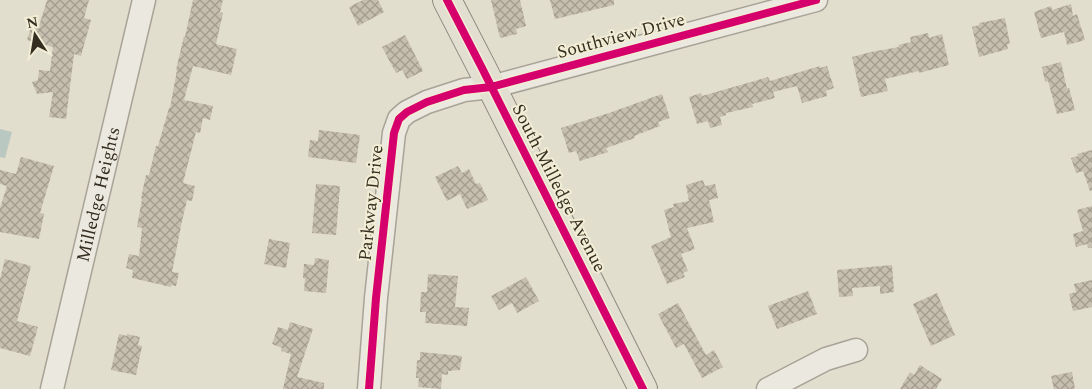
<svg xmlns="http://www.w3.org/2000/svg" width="1092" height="389" font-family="Spectral,serif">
<defs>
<pattern id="building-cross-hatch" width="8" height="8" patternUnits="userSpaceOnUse" patternTransform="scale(1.25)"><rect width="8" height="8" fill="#c6beaf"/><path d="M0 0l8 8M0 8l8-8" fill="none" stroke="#a29b8e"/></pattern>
</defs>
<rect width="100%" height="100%" fill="#e2dece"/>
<path fill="#b9c8c0" d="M0,129L12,132L5,158L0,157Z"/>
<path fill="url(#building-cross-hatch)" d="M47,0H89L84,18L91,20L81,56L74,54L66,119L49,117L53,92L37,94L32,82L38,80L39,70L50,71L53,47L27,40L32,24L39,26Z
M193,0H223L220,12L223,13L216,44L237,49L231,75L193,66L184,100L213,106L210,120L203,118L200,133L196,132L183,183L195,186L192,201L187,200L182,221L172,272L179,273L176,286L171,285V287L132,278L133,270L126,268L129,254L139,256L142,228L137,227L142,199L141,198L146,175H149L156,146H158L169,108H170L177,70H176L184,36L185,37Z
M363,0H378L384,12L358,26L349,7Z
M491,0H520L526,26L516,29L517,34L500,38Z
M550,0H614V5L555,19Z
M1071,4L1073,16L1077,14L1085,40L1067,45L1064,32L1041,38L1034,12L1051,6L1052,10Z
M1005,18L1010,44H1007L1008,49L979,57L972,27L979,25V23Z
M928,33L929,38L942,34L949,65L919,73V71L885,79L888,91L861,97L852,57L871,52L899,47L898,45L911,42L910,37Z
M405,35L423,71L407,79L402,70L396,73L382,47Z
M1061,62L1067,89L1069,88L1075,110L1057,114L1048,81L1045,82L1042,67Z
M820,66V68L827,66L834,88L826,91L827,96L802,103L797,86L773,92L775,98L752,104L753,107L726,113V115L720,117L722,125L710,128L708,121L697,124L689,97L701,93L702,96L768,77L770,81Z
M662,94L670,118L658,122L660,126L634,136L635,138L606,148L608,152L580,161L576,151L569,153L561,128L609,113Z
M319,130L360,135L356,163L308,157L310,140L318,141Z
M1092,150V190L1090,191L1083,171L1076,173L1071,158L1078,156L1077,154Z
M21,157L54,166L40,213L44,214L39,239L0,232V208L7,186L0,184V170L16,174Z
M458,166L462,173L469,169L476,184L480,183L488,200L467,209L460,194L447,201L435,177Z
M703,180L705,186L715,184L718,198L709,200L714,222L687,228L695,249L681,254L688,271L683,273L685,277L667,284L651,246L671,237L664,210L674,207L673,204L689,201L686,185Z
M316,184L340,186L336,235L312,233Z
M1092,206V248H1088L1087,244L1076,247L1073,234L1083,231L1077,210Z
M269,239L290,243L286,268L264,264Z
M315,258L329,260L326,293L304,291L305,279L303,278L304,264L314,265Z
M5,259L31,266L17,321L38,327L30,356L0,348V279Z
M892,265L894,292L880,294V286L852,288L853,296L839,297L837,270Z
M428,274L458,276L455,307L469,308L467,326L425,323L426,312H420L421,292H427Z
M526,277L539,301L517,313L512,303L499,310L491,296Z
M1092,280V307L1073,311L1069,294L1076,292L1074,284Z
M808,291L817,314L777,329L768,306Z
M937,293L955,335L931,346L913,304Z
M678,303L706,355L714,350L723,367L702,378L684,344L676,348L658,314Z
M290,322L313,329L297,377L324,383V389H283L291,354L281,351L282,348L272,344L278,327L288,330Z
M119,334L127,336V334L140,337L138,345L142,346L136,375L111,370Z
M420,352L462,356L460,370L448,371V375L442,374L441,389L418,387L419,378H416L417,360H420Z
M920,365L942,379L936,389H900L910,372L914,375Z
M1072,372L1075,389H1054L1051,376Z"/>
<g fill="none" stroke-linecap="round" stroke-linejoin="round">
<defs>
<g id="minor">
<path id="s1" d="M52,389L144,0"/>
<path d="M369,389L376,298L394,133L399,119L407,112L427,102L464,90L491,87L816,0"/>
<path d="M768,389L826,359L856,350"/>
</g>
<path id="major" d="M447,0L482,68L643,389"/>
</defs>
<use href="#minor" stroke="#a8a397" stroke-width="25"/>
<use href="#major" stroke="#8d887e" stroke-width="30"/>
<use href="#minor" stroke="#ebe8df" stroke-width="22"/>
<use href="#major" stroke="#e2dfd1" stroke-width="28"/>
<defs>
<path id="cycleway" d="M447,0L482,68L643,389
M369,389L376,298L394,133L399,119L407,112L427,102L464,90L491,87L816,0"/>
</defs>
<use href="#cycleway" stroke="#f2edd5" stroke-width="11"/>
<use href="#cycleway" stroke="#d6006c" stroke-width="8"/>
</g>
<g text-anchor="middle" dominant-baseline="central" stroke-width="4" stroke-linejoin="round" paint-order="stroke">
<g font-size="18" fill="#352d20" stroke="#f2edd5">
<text transform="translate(621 36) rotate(-15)">Southview Drive</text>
<text transform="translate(559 188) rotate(63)">South Milledge Avenue</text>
<text stroke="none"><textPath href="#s1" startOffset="200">Milledge Heights</textPath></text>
<text transform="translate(371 203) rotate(-84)">Parkway Drive</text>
</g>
</g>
<g transform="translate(35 35) rotate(348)" stroke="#f2edd5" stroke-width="4" paint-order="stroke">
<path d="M0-4L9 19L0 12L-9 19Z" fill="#352d20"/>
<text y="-8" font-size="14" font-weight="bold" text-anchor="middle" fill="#352d20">N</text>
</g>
</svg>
